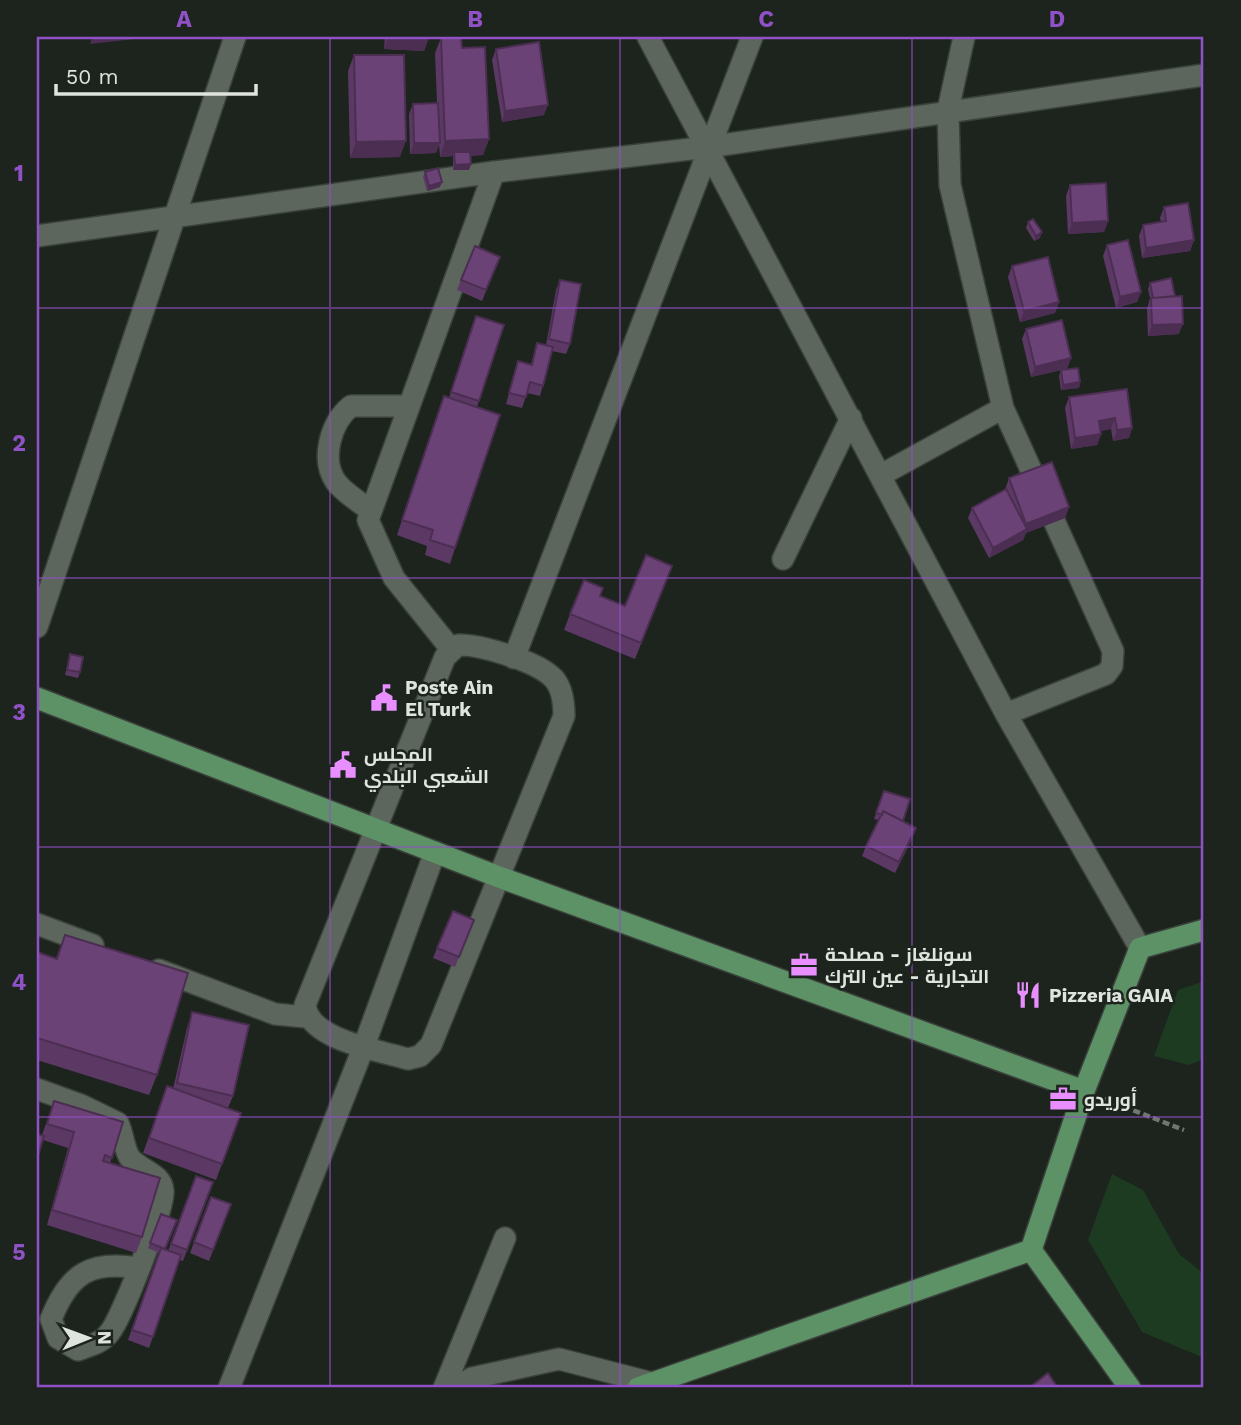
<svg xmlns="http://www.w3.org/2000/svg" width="1241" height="1425" font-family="'Work Sans',Cairo,sans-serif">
<rect width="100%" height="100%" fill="#1c241d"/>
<path fill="#1c3b21" d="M1204,981V1059L1189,1065L1154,1056L1178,990Z
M1112,1174L1143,1190L1179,1254L1204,1274V1358L1142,1332L1088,1240Z"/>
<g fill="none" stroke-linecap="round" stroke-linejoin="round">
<defs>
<path id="minor" d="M648,37L1006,714L1140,948
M964,37L948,110L950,185L1003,408L1113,651L1112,666L1106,674L1006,714
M37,236L494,172L708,147L1204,75
M881,475L1003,408
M371,511C360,502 344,493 336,482C320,459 331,422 351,406H409
M783,559L851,418
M37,627L235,37
M458,645C480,644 534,661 551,676C562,685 564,702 564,716L431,1045L420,1056L408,1059C378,1050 309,1040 305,1005L445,657Z
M451,649L394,578L368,520L494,172
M514,658L752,37
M37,924L93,945
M159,970L275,1014L306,1017
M37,1089L81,1105L118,1123C123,1133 124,1150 130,1158C141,1171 162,1173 163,1191C165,1208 122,1317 110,1332C102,1343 91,1345 78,1350L58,1338L51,1319C69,1274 90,1260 138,1268
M229,1388L364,1046L435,852
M444,1388L505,1238
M455,1388L472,1378L559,1359L652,1383"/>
<path id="major" d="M37,698L499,877L1084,1091
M1031,1250L1084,1091L1140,948L1204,930
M1031,1250L1130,1388
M638,1388L1031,1250"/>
</defs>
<use href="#minor" stroke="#3a413b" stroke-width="24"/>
<use href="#major" stroke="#3a413b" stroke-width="24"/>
<path stroke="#707670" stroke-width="4.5" stroke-dasharray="7 3.5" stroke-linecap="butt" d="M1104,1099L1184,1130"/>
<use href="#minor" stroke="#5c665d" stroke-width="21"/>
<use href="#major" stroke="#5d9266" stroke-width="21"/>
</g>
<path fill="#5c3965" d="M385,37H429L424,51L384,49Z
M441,38L462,48L489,139L483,155L470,156L469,170H453V156L440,157L439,144L436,153L410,154L409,114L413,104L437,103L435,53Z
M496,49L544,115L502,122L492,60Z
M354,55L400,157L350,158L348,71Z
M425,172L440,187L427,191L423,177Z
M1070,185L1108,221L1104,232L1068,234L1066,196Z
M1164,207L1194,240L1190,251L1142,258L1139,236L1143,225L1161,222L1160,218Z
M1028,222L1040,238L1034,241L1026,228Z
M1107,245L1141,292L1137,302L1116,308L1103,256Z
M500,257L482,301L457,290L461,280Z
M1012,266L1059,302L1055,313L1020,322L1008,277Z
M560,280L570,344L566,354L552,351L540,396L527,393L522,408L506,404L518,361L531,364L537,343L546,345L556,290Z
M1150,283L1175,296L1179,334L1148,336L1147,309L1150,298L1148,289Z
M504,325L477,407L455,548L450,564L425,555L427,546L397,535L438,412L449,398L472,327Z
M1026,329L1071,358L1067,369L1080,382L1079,388L1061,390L1059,376L1061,370L1031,377L1022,339Z
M1069,397L1132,428L1129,438L1113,441L1111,429L1100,431L1101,434L1097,445L1071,449L1065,408Z
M1009,478L1069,507L1065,518L1026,533L1023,540L989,558L968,518L972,508L1005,490Z
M672,566L635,659L564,630L570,614L600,596L625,606Z
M70,654L80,672L78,678L65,675Z
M884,791L903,822L916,828L912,839L895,873L862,856L866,846L879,820L874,819Z
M474,920L455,967L433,958L437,948Z
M65,935L157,1075L149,1095L37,1060V952L56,958Z
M192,1012L233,1096L228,1108L241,1113L216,1180L143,1153L167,1086L173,1089L187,1028Z
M54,1101L123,1122L110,1163L142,1237L136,1253L47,1225L68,1148L43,1140L42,1135Z
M196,1176L213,1182L183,1261L180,1260L149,1348L128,1340L159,1253L148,1248L161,1214L165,1250L168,1251Z
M211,1197L231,1204L209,1261L190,1253Z"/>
<path fill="#4b2e52" d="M92,37H153L90,44Z
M388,37H429L424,51L384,49Z
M548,105L544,115L502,122L505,111Z
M489,139L483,155L454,156V152L453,156L440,157L445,141Z
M406,141L400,157L350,158L356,142Z
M414,143H440L436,153L410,154Z
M471,164L469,170H453L455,165Z
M442,182L440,187L427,191L429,186Z
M1108,221L1104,232L1068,234L1072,223Z
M1042,232L1040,238L1034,241L1036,236Z
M1194,240L1190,251L1142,258L1146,248Z
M1141,292L1137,302L1116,308L1120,297Z
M1059,302L1055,313L1020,322L1024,311Z
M1183,324L1179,334L1148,336L1152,325Z
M1071,358L1067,369L1031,377L1035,367Z
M1080,382L1079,388L1061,390L1063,385Z
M1115,418L1111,429L1095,432L1099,421Z
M1132,428L1129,438L1113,441L1117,430Z
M1101,434L1097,445L1071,449L1075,438Z
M1069,507L1065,518L1026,533L1023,540L989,558L993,548L1023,531L1026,524Z
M916,828L912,839L895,873L899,862Z"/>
<path fill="#6b4275" stroke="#4b2e52" stroke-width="2" d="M461,37L462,48L485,47L489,139L445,141L441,38Z
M539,42L548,105L505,111L496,49Z
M354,55H404L406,141L356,142Z
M438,103L440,143H414L413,104Z
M454,152H470L471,164L455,165Z
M438,168L442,182L429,186L425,172Z
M1106,183L1108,221L1072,223L1070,185Z
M1188,203L1194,240L1146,248L1143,225L1166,221L1164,207Z
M1033,219L1042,232L1036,236L1028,222Z
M1128,240L1141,292L1120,297L1107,245Z
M475,246L500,257L486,290L461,280Z
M1048,257L1059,302L1024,311L1012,266Z
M1171,278L1175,296L1153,298L1150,283Z
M560,280L581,284L570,344L549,339Z
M1182,296L1183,324L1152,325L1151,298Z
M476,316L504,325L479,401L451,392Z
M1062,320L1071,358L1035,367L1026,329Z
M537,343L553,347L543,386L530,382L526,397L509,393L518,361L532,365Z
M1078,368L1080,382L1063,385L1061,370Z
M1127,389L1132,428L1117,430L1115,418L1099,421L1101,434L1075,438L1069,397Z
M444,396L500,415L455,548L430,540L433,530L402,520Z
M1052,462L1069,507L1026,524L1009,478Z
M1006,489L1027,529L993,548L972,508Z
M646,555L672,566L641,643L570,614L584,580L603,588L600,596L625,606Z
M70,654L83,657L80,672L67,670Z
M884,791L910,799L903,821L883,811L882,815L876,813Z
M883,811L916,828L899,862L866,846Z
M453,911L474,920L459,957L437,948Z
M65,935L188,973L157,1075L37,1038V952L57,959Z
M192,1012L249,1025L233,1096L177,1083Z
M167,1086L241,1113L222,1164L149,1138Z
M54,1101L123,1122L112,1158L105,1155L103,1161L160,1178L142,1237L52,1210L74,1132L47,1124Z
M37,1102L38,1126H37Z
M37,1134L44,1136L37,1159Z
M196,1176L213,1182L187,1250L171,1244Z
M211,1197L231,1204L213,1250L194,1242Z
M161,1214L177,1220L165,1249L150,1243Z
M161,1248L181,1255L153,1337L132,1330Z
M1048,1373L1058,1388H1029Z"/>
<path fill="none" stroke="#8f51c5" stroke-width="2" stroke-opacity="0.55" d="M330,37V1388M620,37V1388M912,37V1388M37,308H1204M37,578H1204M37,847H1204M37,1117H1204"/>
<defs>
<symbol id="civic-bare" viewBox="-9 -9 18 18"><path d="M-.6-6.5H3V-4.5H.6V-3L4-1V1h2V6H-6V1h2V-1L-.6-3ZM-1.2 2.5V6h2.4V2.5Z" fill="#e88eff" stroke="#1c241d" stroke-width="2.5" paint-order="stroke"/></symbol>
<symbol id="office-bare" viewBox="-9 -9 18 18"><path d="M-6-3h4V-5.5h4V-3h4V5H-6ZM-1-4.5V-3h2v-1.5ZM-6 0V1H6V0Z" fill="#e88eff" stroke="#1c241d" stroke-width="2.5" paint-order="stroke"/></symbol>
<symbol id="restaurant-bare" viewBox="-9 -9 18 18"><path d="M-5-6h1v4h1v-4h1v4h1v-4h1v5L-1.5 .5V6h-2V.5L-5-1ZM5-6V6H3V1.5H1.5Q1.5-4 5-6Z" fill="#e88eff" stroke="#1c241d" stroke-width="2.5" paint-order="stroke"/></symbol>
</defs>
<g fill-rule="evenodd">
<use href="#civic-bare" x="365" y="679" width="38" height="38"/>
<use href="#civic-bare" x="324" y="746" width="38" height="38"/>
<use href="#office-bare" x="785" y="946" width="38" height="38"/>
<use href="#restaurant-bare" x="1009" y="976" width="38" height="38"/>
<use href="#office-bare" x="1044" y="1080" width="38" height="38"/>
</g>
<g text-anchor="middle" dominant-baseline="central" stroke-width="5" stroke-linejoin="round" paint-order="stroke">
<g font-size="19" font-weight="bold" fill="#dfe4df" stroke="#1c241d" text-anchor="start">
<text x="405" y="687">Poste Ain<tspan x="405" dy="22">El Turk</tspan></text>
<text x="364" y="754">المجلس<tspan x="364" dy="22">الشعبي البلدي</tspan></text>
<text x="825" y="954">سونلغاز - مصلحة<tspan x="825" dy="22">التجارية - عين الترك</tspan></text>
<text x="1049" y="995">Pizzeria GAIA</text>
<text x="1084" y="1099">أوريدو</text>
</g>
</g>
<rect width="1241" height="1425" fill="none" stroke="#1c241d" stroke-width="77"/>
<g transform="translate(88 1338) rotate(89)" stroke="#1c241d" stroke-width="5" paint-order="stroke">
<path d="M0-5L12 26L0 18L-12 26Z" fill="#dfe4df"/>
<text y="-10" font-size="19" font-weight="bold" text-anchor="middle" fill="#dfe4df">N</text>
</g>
<path d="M56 84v10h200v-10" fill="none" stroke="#dfe4df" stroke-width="3.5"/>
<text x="66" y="84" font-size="21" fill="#dfe4df" stroke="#1c241d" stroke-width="5" paint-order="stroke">50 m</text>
<rect x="38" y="38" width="1164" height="1348" fill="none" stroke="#8f51c5" stroke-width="2.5"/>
<g font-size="23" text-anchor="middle" font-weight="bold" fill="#8f51c5">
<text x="184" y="27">A</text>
<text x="475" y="27">B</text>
<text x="766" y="27">C</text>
<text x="1057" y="27">D</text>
<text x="19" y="181">1</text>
<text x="19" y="451">2</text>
<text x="19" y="720">3</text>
<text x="19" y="990">4</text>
<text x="19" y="1260">5</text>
</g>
</svg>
